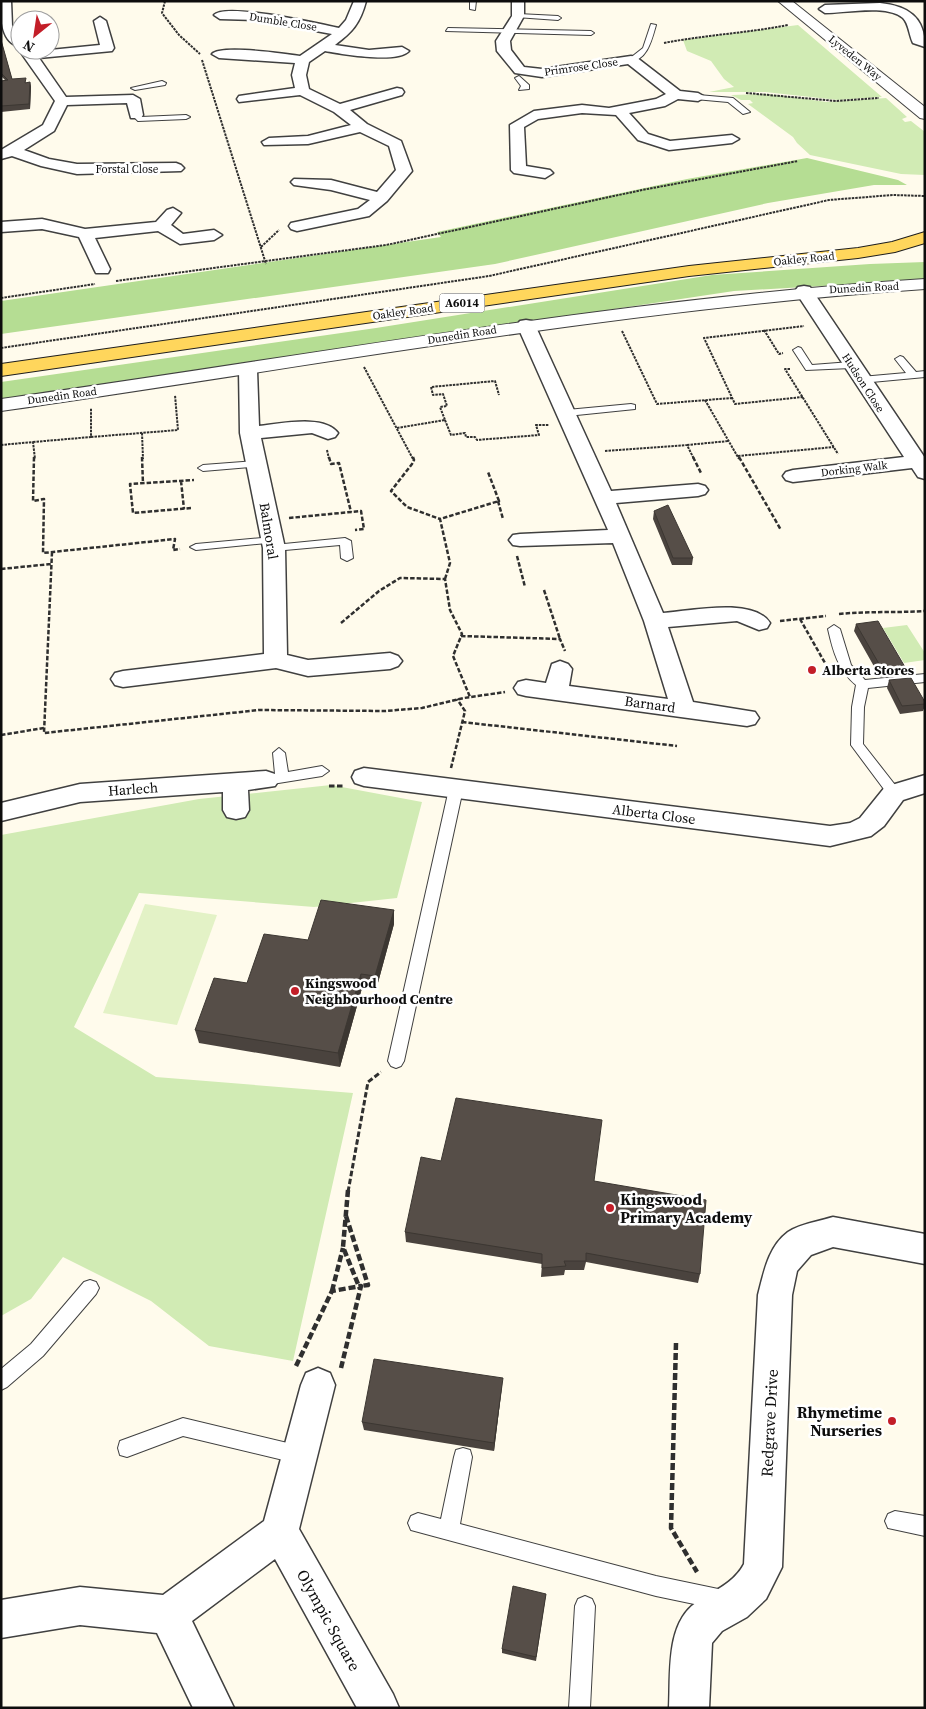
<svg xmlns="http://www.w3.org/2000/svg" width="926" height="1709" font-family="'Source Serif 4',serif">
<rect width="100%" height="100%" fill="#fffbec"/>
<path fill="#d1ebb4" d="M798,25L882,97L838,100L765,92H709L734,87L724,79L711,61L687,51L683,40Z
M768,94L827,102L886,98L907,117L902,119L905,122L911,121L925,132V175L901,174L810,155L797,143L793,137L748,104L753,103L750,100H741L731,95Z
M907,625L925,653V660L904,663L883,628Z
M331,785L422,802L397,898L314,907L139,893L74,1027L156,1077L353,1093L293,1361L209,1346L151,1301L63,1257L31,1299L1,1316V835L199,799Z"/>
<path fill="#b5dd93" d="M807,158L898,180L907,185H874L768,203L495,264L1,334V301L441,237L437,232L687,179Z
M925,262V280L734,291L1,401V382L376,328L712,275L870,264Z"/>
<path fill="#e3f2c6" d="M145,904L217,915L177,1025L103,1013Z"/>
<g fill="none" stroke-linecap="round" stroke-linejoin="round">
<defs>
<path id="service" d="M470,1H476L475,10L470,9Z
M518,14L558,16L561,18L558,20L516,17Z
M651,24L656,25C652,39 647,62 629,61V59L643,48Z
M448,28L591,31L594,33L591,35L446,31Z
M519,76L529,85V89L519,90L521,86L515,78Z
M162,81L166,83L165,85L135,90L131,88Z
M698,95L733,98L750,112L743,114L728,102L695,99L694,97Z
M136,113L141,117L186,115L190,117L186,119L138,121L132,115Z
M798,347L801,348L812,365L851,362L856,365L851,368L806,370L793,350Z
M900,356L903,357L916,372L925,371V377L861,383L856,380L861,377L906,373L895,359Z
M631,404L635,405V409L567,416L562,413L567,410Z
M257,461L261,462V466L203,471L198,468L203,465Z
M273,537L279,540L277,542L196,550L190,547L196,544Z
M345,538L351,541L353,558L347,561L341,558L340,545L274,551L268,548L274,545Z
M834,625L840,629L851,665L865,680L925,674V682L868,688L864,707L863,744L899,790L901,793L899,796H889L851,745L852,707L856,685C838,670 833,651 828,629Z
M279,748L285,753L288,772L322,766L329,771L322,776L266,785L261,783L259,780L261,777L275,774L273,753Z
M456,784L463,789L404,1061L401,1066L396,1068L391,1066L388,1061L449,789Z
M90,1280L96,1282L99,1288L96,1294L43,1356L7,1387L1,1390V1369L31,1344L84,1282Z
M183,1418L300,1446L307,1448L309,1455L307,1462L300,1464L183,1436L127,1457L120,1455L118,1448L120,1441Z
M463,1448L470,1450L472,1457L460,1524L656,1576L723,1590L730,1593L733,1600L730,1607L723,1610L656,1596L411,1530L408,1523L411,1516L418,1513L441,1519L454,1457L456,1450Z
M895,1511L925,1516V1536L888,1528L885,1521L888,1514Z
M585,1596L592,1599L595,1606L590,1708H569L575,1606L578,1599Z"/>
<path id="minor" d="M1,1H11L12,26L20,35V47C0,42 1,17 1,1Z
M354,1H366C360,24 352,32 335,45L369,50L402,47L409,51C397,64 342,54 325,51L309,62L306,75L309,89L340,104L397,88L402,89L404,92L402,95L350,110L367,124L401,141L412,171L387,201L369,216L297,231L291,229L289,226L291,223L358,209L370,200L331,190L294,185L291,182L294,179L331,180L377,192L396,170L389,146L360,132L308,144L264,145L262,142L269,138L308,136L351,125L334,112L300,95L239,102L237,99L239,96L295,88L292,75L295,63L219,58L212,54C221,44 285,54 300,56L332,34L256,20L220,19L214,15C225,2 320,24 339,28L346,20Z
M512,1H524V16L510,41L511,50L524,67L542,69L631,56L636,57L680,91L698,93L705,97L698,101L678,99L665,106L629,113L648,134L670,141L732,135L739,139L732,143L669,150L638,140L616,115L582,113L538,119L524,127L526,166L550,170L553,173L545,178L514,173L511,170L510,125L534,111L582,105L609,108L656,99L666,94L628,64L542,77L515,73L497,51L496,41L512,16Z
M880,3C908,6 925,17 925,47L913,43C909,35 909,24 903,18C888,4 844,13 825,13L819,9L825,5Z
M100,17L106,21L114,48L112,51L39,58L66,97L133,95L140,99L143,115L141,118H131L127,103L67,105L54,131L24,150L49,159L77,164L176,163L181,165L184,168L181,171L77,174L41,166L12,156L1,159V150L43,125L55,101L19,50L20,49L50,50L100,45L94,21Z
M173,208L181,213L171,225L183,234L214,230L222,235L214,240L180,244L158,231L95,238L110,269L108,273H96L94,269L79,237L42,229L1,232V222L42,219L85,229L156,222L167,210Z
M804,286L810,287L925,458V479L918,477L912,468L793,482L786,480L783,476L786,472L793,470L904,457L795,291L798,287Z
M526,320L532,321L535,325L611,491L698,484L705,486L708,490L705,494L698,496L616,503L663,613C690,611 754,597 770,623L767,628L759,630L737,621L668,627L693,702L755,712L759,718L755,724L747,726L526,696L518,694L514,688L518,682L526,680L546,683L552,664L560,661L568,664L572,669L569,686L668,699L644,621L613,543L520,546L513,545L509,540L513,535L520,534L608,530L517,325L520,321Z
M248,364L254,366L257,370L259,426C280,424 324,414 338,433L335,437L328,439L312,433L261,438L285,548L287,655L308,660L390,653L398,656L402,661L398,666L390,669L308,676L276,668L123,687L115,685L111,679L115,673L123,671L264,654L263,548L240,433L239,370L242,366Z
M364,768L830,826L850,823L860,818L885,787L925,775V793L903,800L884,826L871,836L830,846L364,786L355,783L352,777L355,771Z
M266,771L275,774L279,780L275,786L248,790L249,810L245,817L236,819L227,817L223,810V792L80,802L1,821V803L80,784Z
M833,1217L925,1234V1264L833,1247L811,1255L797,1271L792,1295L782,1567L766,1599L747,1617L722,1631L712,1643L709,1708H669C671,1675 665,1623 697,1602C714,1591 734,1583 744,1564L758,1295C764,1272 768,1247 788,1232C800,1224 820,1221 833,1217Z
M318,1368L330,1373L335,1385L299,1529L393,1694L399,1708H357L275,1559L192,1621L234,1708H193L157,1633L80,1625L1,1638V1600L80,1587L163,1595L264,1521L301,1385L306,1373Z"/>
<path id="tertiary" d="M778,1H792L925,107V119L920,118Z
M925,279V289C615,310 309,367 1,411V399C309,356 615,299 925,279Z"/>
<path id="primary" d="M925,232V243L895,252L858,258L689,276L1,376V364L689,266L858,248L892,242Z"/>
</defs>
<use href="#service" stroke="#404040" stroke-width="2"/>
<use href="#minor" stroke="#404040" stroke-width="3"/>
<use href="#tertiary" stroke="#404040" stroke-width="2"/>
<use href="#primary" stroke="#1e1e1e" stroke-width="2"/>
<path stroke="#2f2f2f" stroke-width="2" stroke-dasharray="2.5 1" stroke-linecap="butt" d="M165,1L162,13L179,35L200,54
M664,43C705,35 747,33 788,25
M202,60L266,264
M746,93L836,101L879,98
M261,247L279,230
M116,281L386,245L642,190L798,161
M1,298L95,284
M764,330L779,354L783,353
M622,331L657,404L732,398
M1,348L489,276L829,200L893,195L925,196
M364,367L413,459
M790,369H785L838,454
M803,397L735,404L704,338L804,326
M705,400L739,459
M445,420L451,435L465,433L466,437H475L477,440L539,435L536,425H549
M397,428L445,420L440,407L447,406L443,394L433,395L431,387L495,381L499,395
M142,433L143,459
M91,437L178,430L175,395
M33,442L91,437V408
M1,445L33,442L35,459
M687,445L729,441
M327,450L329,459
M605,451L687,445L694,459
M738,456L834,447"/>
<path stroke="#2f2f2f" stroke-width="2.5" stroke-dasharray="4.5 2" stroke-linecap="butt" d="M34,457L33,501L44,499L43,553L175,539L173,550L180,549
M142,457L143,484
M329,457L331,464L339,463L351,512
M413,457L414,460L412,464L391,491L407,507L440,519
M693,457L701,473
M739,457L781,530
M181,481L184,509
M498,501L503,519
M191,508L133,513L130,484L194,480
M289,518L361,511L364,529L355,530
M52,552L44,733L259,710L385,711L422,708L464,698L505,692
M517,556L525,587
M1,569L51,564
M445,579L450,563L440,519L499,501L488,472
M544,590L560,639
M839,614C869,611 895,613 925,611
M800,619L825,663
M780,621L826,616
M341,623L379,591L400,578L445,579L450,610L462,634L453,656L470,697
M461,636L560,639L565,651
M462,722L677,746
M1,735L44,728
M451,768L465,711L457,699"/>
<path stroke="#2f2f2f" stroke-width="3" stroke-dasharray="5.5 2.5" stroke-linecap="butt" d="M329,786H345
M348,1192L368,1082L381,1072"/>
<path stroke="#2f2f2f" stroke-width="4.5" stroke-dasharray="7 3" stroke-linecap="butt" d="M348,1190L343,1247L360,1289
M346,1216L368,1285L361,1286
M332,1291L343,1248
M676,1343L671,1528L697,1572
M296,1366L332,1291L361,1286L341,1368"/>
<use href="#service" fill="#fff" fill-rule="evenodd"/>
<use href="#minor" fill="#fff" fill-rule="evenodd"/>
<use href="#tertiary" fill="#fff" fill-rule="evenodd"/>
<use href="#primary" fill="#ffd65c" fill-rule="evenodd"/>
</g>
<path fill="#4a433e" d="M1,40L12,79L27,83L30,82L31,87L30,109L1,112V81L5,80L1,76Z
M654,511L693,558L692,565H672L653,519Z
M856,624L905,667L902,674L880,677L854,631Z
M889,680L925,702V706L923,711L900,714L887,688Z
M394,910V924L376,990L362,988L340,1067L199,1043L195,1030L247,983L308,940Z
M441,1161L594,1181L700,1274L698,1283L586,1262L584,1270H565L564,1275L541,1277L542,1264L406,1242L405,1232Z
M502,1386L494,1451L364,1430L362,1422Z
M546,1594L536,1661L502,1653V1649Z"/>
<path fill="#3c3732" d="M30,82L31,87L30,109L29,104Z
M394,910V924L376,990L375,976Z
M361,974L362,988L340,1067L338,1053Z
M503,1378L502,1386L494,1451V1443Z"/>
<path fill="#564e48" stroke="#3c3732" d="M1,40L12,79L26,78L25,83L30,82L29,104L1,106V81L8,80L1,73Z
M668,505L693,558H673L654,511Z
M878,621L905,667L882,669L856,624Z
M911,678L925,702V704L902,706L889,680Z
M321,900L394,910L375,976L361,974L338,1053L195,1030L214,978L247,983L264,934L308,940Z
M456,1098L602,1120L594,1181L706,1200L700,1274L586,1253V1261H564L566,1266L542,1268V1254L405,1232L421,1157L441,1161Z
M374,1359L503,1378L494,1443L362,1422Z
M513,1586L546,1594L536,1657L502,1649Z"/>
<g fill="#c31e28" stroke="#fff" stroke-width="2">
<circle cx="812" cy="670" r="5"/>
<circle cx="295" cy="991" r="5"/>
<circle cx="610" cy="1208" r="5"/>
<circle cx="892" cy="1421" r="5"/>
</g>
<g text-anchor="middle" dominant-baseline="central" stroke-width="5" stroke-linejoin="round" paint-order="stroke">
<g font-size="11" fill="#0d0d0d" stroke="#fff">
<text transform="translate(283 22) rotate(9)">Dumble Close</text>
<text transform="translate(855 58) rotate(39)">Lyveden Way</text>
<text transform="translate(581 67) rotate(-8)">Primrose Close</text>
<text x="127" y="169">Forstal Close</text>
<text transform="translate(804 259) rotate(-6)">Oakley Road</text>
<text transform="translate(864 288) rotate(-3)">Dunedin Road</text>
<text transform="translate(403 312) rotate(-8)">Oakley Road</text>
<text transform="translate(462 335) rotate(-9)">Dunedin Road</text>
<text transform="translate(863 383) rotate(57)">Hudson Close</text>
<text transform="translate(62 396) rotate(-8)">Dunedin Road</text>
<text transform="translate(854 469) rotate(-7)">Dorking Walk</text>
</g>
<rect fill="#fff" stroke="#565656" stroke-width="1" x="439.5" y="293.5" width="45" height="19" rx="4"/>
<g font-size="12" font-weight="bold" fill="#0d0d0d">
<text x="462" y="303">A6014</text>
</g>
<g font-size="14" fill="#0d0d0d" stroke="#fff">
<text transform="translate(269 531) rotate(81)">Balmoral</text>
<text transform="translate(650 704) rotate(8)">Barnard</text>
<text transform="translate(133 789) rotate(-4)">Harlech</text>
<text transform="translate(654 814) rotate(7)">Alberta Close</text>
</g>
<g font-size="14" font-weight="bold" fill="#0d0d0d" stroke="#fff" text-anchor="start">
<text x="822" y="670">Alberta Stores</text>
<text x="305" y="983">Kingswood<tspan x="305" dy="16">Neighbourhood Centre</tspan></text>
</g>
<g font-size="16" font-weight="bold" fill="#0d0d0d" stroke="#fff" text-anchor="start">
<text x="620" y="1199">Kingswood<tspan x="620" dy="18">Primary Academy</tspan></text>
<text x="882" y="1412" text-anchor="end">Rhymetime<tspan x="882" dy="18">Nurseries</tspan></text>
</g>
<g font-size="16" fill="#0d0d0d" stroke="#fff">
<text transform="translate(769 1423) rotate(-87)">Redgrave Drive</text>
<text transform="translate(329 1620) rotate(61)">Olympic Square</text>
</g>
</g>
<rect width="926" height="1709" fill="none" stroke="#0d0d0d" stroke-width="5"/>
<g transform="translate(35 35) rotate(210)"><circle r="24" fill="#ffffff" stroke="#9e9e9e"/>
<path d="M0-4L9 19L0 12L-9 19Z" fill="#c31e28"/>
<text y="-8" font-size="14" font-weight="bold" text-anchor="middle" fill="#0d0d0d">N</text>
</g>
</svg>
